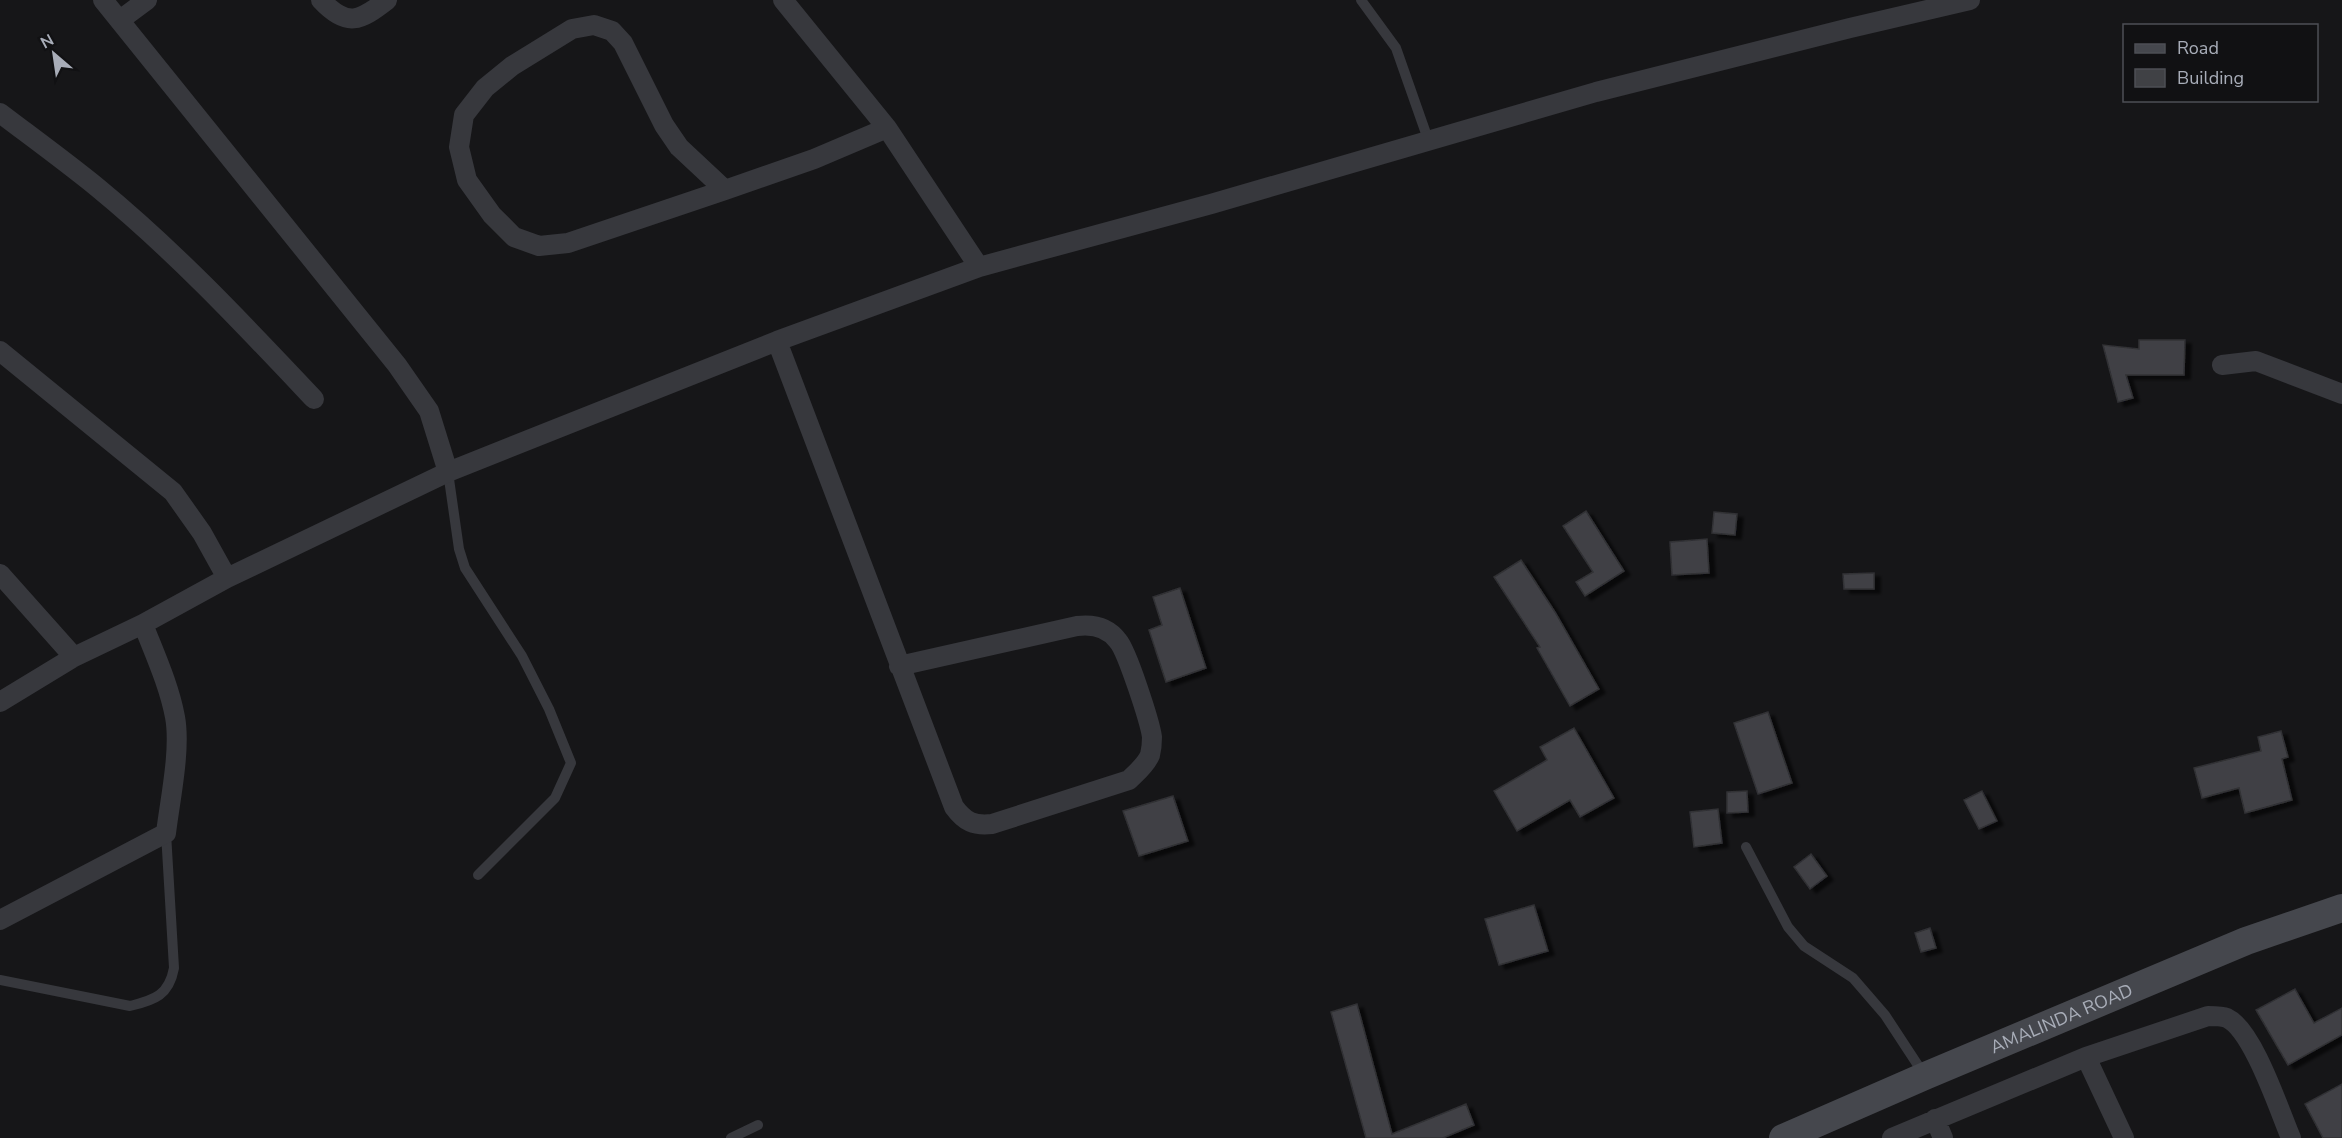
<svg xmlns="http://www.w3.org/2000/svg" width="2342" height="1138" font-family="'Nunito Sans',sans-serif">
<defs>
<filter id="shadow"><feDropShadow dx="6" dy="4" stdDeviation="1.5" flood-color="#0009"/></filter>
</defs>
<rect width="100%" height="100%" fill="#161618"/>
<path fill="#404145" stroke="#303034" stroke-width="1.5" filter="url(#shadow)" d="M2139,340H2185L2184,375H2126L2133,398L2118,402L2103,345L2139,349Z
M1586,511L1624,571L1585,596L1576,582L1593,572L1563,526Z
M1714,512L1737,514L1735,535L1712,533Z
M1707,539L1709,573L1672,575L1670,542Z
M1521,560L1555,612L1599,689L1570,706L1537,648L1540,647L1494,577Z
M1874,573V589H1844L1843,574Z
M1180,588L1206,668L1166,682L1149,630L1162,625L1153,597Z
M1768,712L1792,783L1758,794L1734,723Z
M1574,728L1614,798L1580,817L1570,800L1517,831L1494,791L1547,760L1540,747Z
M2281,731L2288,757L2282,759L2292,800L2245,813L2239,788L2202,798L2194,768L2261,751L2258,737Z
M1747,791L1748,812L1727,813V792Z
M1982,791L1997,821L1979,829L1964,800Z
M1173,796L1188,841L1139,856L1123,811Z
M1718,809L1722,843L1694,847L1690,812Z
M1811,854L1827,876L1810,889L1794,867Z
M1534,905L1548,951L1499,965L1485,919Z
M1930,928L1936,948L1921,952L1915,933Z
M2295,989L2314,1023L2342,1008V1035L2288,1065L2256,1010Z
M1357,1004L1392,1134L1466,1104L1474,1125L1443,1138H1366L1331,1012Z
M2342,1084V1138H2323L2305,1104Z"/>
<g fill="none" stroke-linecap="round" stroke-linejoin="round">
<path stroke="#37383d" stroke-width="10" d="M1361,0L1396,48L1429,142
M448,472L459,549L465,568L522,656L549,709L571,763L555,798L478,875
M1746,847L1788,927L1804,946L1853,978L1885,1015L1925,1076
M0,980L130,1006C155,1000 169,995 174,968L166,833
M731,1138L758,1125"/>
<path stroke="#37383d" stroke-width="20" d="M103,0L397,365L429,411L448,472
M321,0C347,28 360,21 387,0
M783,0L887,128L979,267
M120,20L147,0
M0,113C33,138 66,162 98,188C176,252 245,326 314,399
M725,190L679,147L664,125L623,43L612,31L594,25L572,29L512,66L485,88L464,115L459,147L467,180L492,215L514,237L539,246L568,243L725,190L814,159L887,128
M777,341L954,807C965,822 974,826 992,824L1129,780C1136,773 1146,765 1150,755C1151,751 1152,742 1152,737C1150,722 1127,651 1118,641C1108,627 1093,624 1077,626L899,666
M0,351L173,492L202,533L227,578
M2222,365L2256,361L2342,394
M0,574L74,657
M0,702L74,657L143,624L227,578L448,472L777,341L979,267L1211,204L1596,92L1850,28L1970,0
M0,920L166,833C170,800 181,749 175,717C169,685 155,655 143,624
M2086,1057L2124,1138
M1935,1119L1943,1138
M1892,1138L2086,1057L2208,1016C2214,1016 2222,1016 2227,1018C2253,1030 2279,1110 2291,1138"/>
<path stroke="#45474d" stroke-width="28" id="s1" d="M1783,1138L1925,1076L2246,941L2342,908"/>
</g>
<g text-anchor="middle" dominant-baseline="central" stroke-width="4.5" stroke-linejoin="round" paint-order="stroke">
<g font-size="18" fill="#a8adb8" stroke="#111113">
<text stroke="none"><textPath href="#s1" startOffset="303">AMALINDA ROAD</textPath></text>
</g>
</g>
<rect x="2123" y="24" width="195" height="78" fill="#111113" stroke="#4d4f55" stroke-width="1.5"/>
<rect x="2135" y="44" width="30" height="9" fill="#45474d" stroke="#4d4f55" stroke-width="1.5"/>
<text x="2177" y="54" font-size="18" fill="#a8adb8">Road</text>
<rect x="2135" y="69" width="30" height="18" fill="#404145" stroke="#4d4f55" stroke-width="1.5"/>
<text x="2177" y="84" font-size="18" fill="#a8adb8">Building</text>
<g transform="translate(54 54) rotate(331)" stroke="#111113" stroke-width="4.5" paint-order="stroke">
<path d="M0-4.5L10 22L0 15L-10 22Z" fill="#a8adb8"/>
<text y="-9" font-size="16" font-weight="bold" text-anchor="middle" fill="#a8adb8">N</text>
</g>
</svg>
